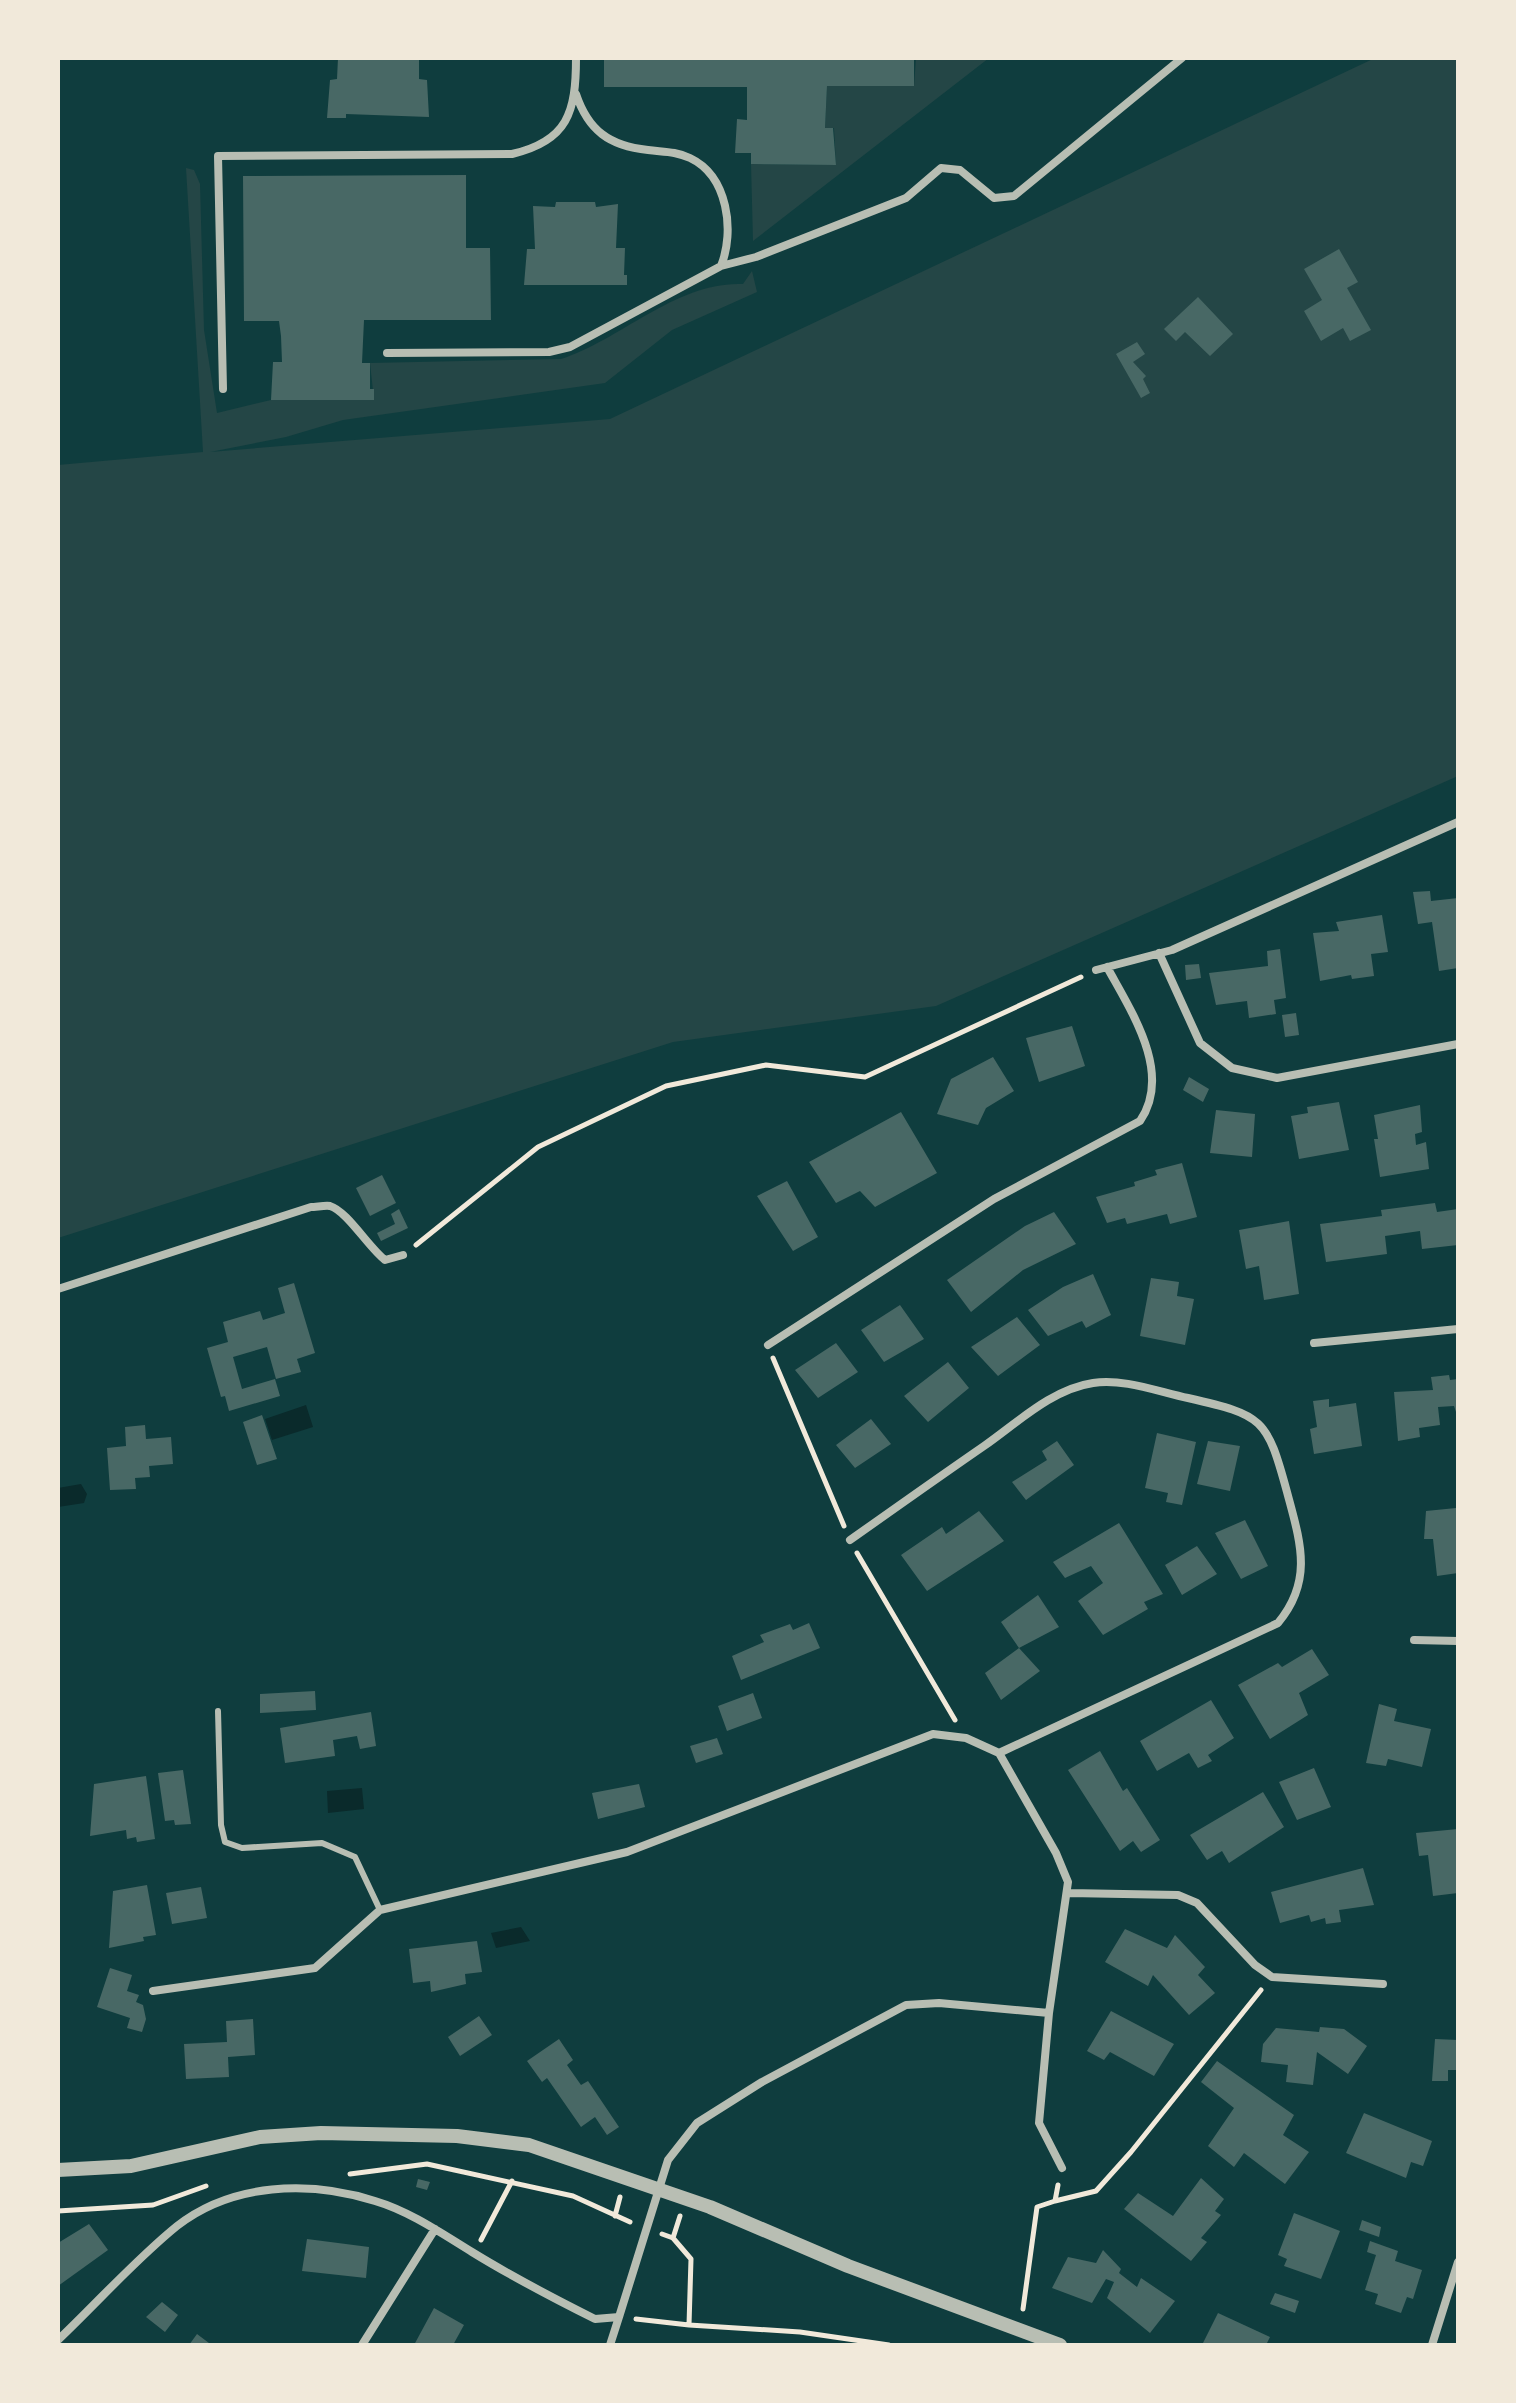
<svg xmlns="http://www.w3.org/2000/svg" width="1516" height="2403" font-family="Figtree,sans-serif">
<rect width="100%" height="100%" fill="#0f3d3e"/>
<path fill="#244646" d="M916,58H989L753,241L751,164L836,165L834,128H825L827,86H914Z
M1375,58H1458V776L936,1006L673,1042L58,1238V465L203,452L186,168L194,170L200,184L204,330L217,413L271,400H374L370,363L561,359C622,339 677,281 743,284L752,271L757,292L672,330L605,383L343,420L286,437L210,452L610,419Z"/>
<path fill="#0a2a2b" d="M306,1405L313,1427L272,1440L265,1419Z
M81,1484L87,1494L84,1503L58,1507V1488Z
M362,1788L364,1809L328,1813L327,1791Z
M521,1927L530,1941L496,1948L491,1933Z"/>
<path fill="#486865" d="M338,58H419V79L427,80L429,117L346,114V118H327L330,80L337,79Z
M604,58H914V86H827L825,128H833L836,165L751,164V153H735L737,119L747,120V87H604Z
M466,175V248H490L491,320H364L362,363H370V389H374V400H271L273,362H282L281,336L279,321H244L243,176Z
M556,202H595L596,207L618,204L616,248H625L624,275H627V285H524L527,249H535L533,206L555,207Z
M1339,249L1358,282L1347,288L1371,330L1350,341L1343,328L1321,341L1304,311L1322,300L1304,269Z
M1198,297L1233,334L1210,356L1185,332L1176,341L1164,329Z
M1137,342L1145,354L1133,362L1146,376L1143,379L1150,393L1141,398L1116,354Z
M1430,891L1431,901L1458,898V968L1439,971L1432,922L1418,924L1413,892Z
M1382,915L1388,952L1371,954L1374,976L1352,979L1351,975L1320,981L1313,933L1339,931L1336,922Z
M1280,949L1286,998L1274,1000L1276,1014L1249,1018L1247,1001L1216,1005L1209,973L1268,966L1267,951Z
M1199,964L1201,978L1186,980L1185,965Z
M1296,1013L1299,1035L1285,1037L1282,1015Z
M1072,1026L1085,1066L1039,1082L1026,1038Z
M993,1057L1014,1091L986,1108L978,1125L937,1114L951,1079Z
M1189,1077L1209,1089L1203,1102L1183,1090Z
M1339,1102L1349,1150L1299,1159L1291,1116L1308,1113L1307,1107Z
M1420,1105L1422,1132L1415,1134L1416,1145L1426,1142L1429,1169L1380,1177L1374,1139H1378L1374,1115Z
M1216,1110L1255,1114L1252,1157L1210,1153Z
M901,1112L937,1173L875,1207L860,1191L836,1203L809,1162Z
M1182,1163L1197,1217L1170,1224L1167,1214L1127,1224L1125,1218L1107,1223L1096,1197L1135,1186L1134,1182L1157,1175L1155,1170Z
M382,1175L396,1203L370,1216L356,1188Z
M787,1181L818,1237L793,1251L757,1196Z
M1435,1203L1437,1212L1458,1209V1245L1422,1249L1420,1231L1385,1236L1387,1254L1326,1262L1320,1224L1382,1216L1381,1210Z
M399,1209L408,1228L381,1241L377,1233L395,1224L391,1214Z
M1054,1212L1076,1244L1023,1270L971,1312L947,1280L1025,1226Z
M1289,1221L1299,1294L1264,1300L1259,1266L1246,1269L1239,1230Z
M1093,1274L1111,1315L1086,1328L1082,1321L1048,1336L1028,1310L1063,1287Z
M1151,1278L1179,1282L1177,1296L1194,1299L1185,1345L1140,1336Z
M294,1283L315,1353L297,1359L301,1372L276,1379L267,1347L233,1357L242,1389L275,1379L280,1396L229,1411L225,1396L221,1397L207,1348L228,1342L223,1322L260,1311L263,1320L285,1313L278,1288Z
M900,1305L924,1339L884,1362L861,1330Z
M1017,1317L1040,1345L998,1376L971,1347Z
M836,1343L858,1372L818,1398L795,1370Z
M948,1362L969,1388L928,1422L904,1396Z
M1449,1375L1450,1380L1458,1379V1418L1454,1406L1438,1407L1440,1425L1419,1428L1420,1437L1398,1441L1394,1392L1433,1390L1431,1377Z
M1329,1399V1407L1356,1403L1362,1446L1314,1454L1310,1429L1317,1427L1313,1401Z
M262,1415L277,1459L257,1465L243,1422Z
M871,1419L891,1444L855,1468L836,1445Z
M145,1425L146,1439L171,1437L173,1464L149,1466L150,1477L135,1478L136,1489L110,1490L107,1448L126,1446L125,1427Z
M1157,1433L1196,1442L1182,1505L1166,1502L1168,1493L1145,1488Z
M1057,1441L1074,1465L1026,1500L1012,1482L1047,1460L1042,1451Z
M1208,1441L1240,1446L1230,1491L1197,1484Z
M1456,1508L1458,1573L1437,1576L1433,1539H1424L1426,1511Z
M979,1511L1004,1541L927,1591L901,1555L942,1527L946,1534Z
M1245,1520L1268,1566L1241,1579L1215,1533Z
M1119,1523L1163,1594L1144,1602L1148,1609L1103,1635L1078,1601L1103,1583L1091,1566L1065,1578L1053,1562Z
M1197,1546L1217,1574L1182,1595L1165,1565Z
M1038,1595L1059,1627L1019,1648L1001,1622Z
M809,1623L820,1648L741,1680L732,1656L764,1642L760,1635L790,1624L793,1630Z
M1019,1648L1040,1671L1001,1700L985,1673Z
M1312,1649L1329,1675L1299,1693L1308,1715L1270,1739L1238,1685L1278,1663L1282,1667Z
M315,1691L316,1710L260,1713V1694Z
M753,1693L762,1718L727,1731L718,1706Z
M1211,1700L1234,1738L1208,1755L1212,1761L1198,1768L1189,1753L1157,1771L1140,1741Z
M1379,1704L1397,1709L1394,1721L1431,1729L1422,1767L1388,1759L1386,1766L1366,1763Z
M371,1712L376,1746L360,1749L357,1736L333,1740L335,1756L285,1763L280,1728Z
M717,1738L723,1754L696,1763L690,1746Z
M1100,1751L1123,1791L1127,1788L1160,1840L1141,1852L1133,1841L1120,1851L1068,1770Z
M1314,1768L1331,1807L1297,1820L1279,1782Z
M183,1770L191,1824L175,1825L174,1820L165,1821L158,1773Z
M146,1776L155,1839L137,1842L136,1837L127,1839L126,1830L90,1836L94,1784Z
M639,1784L645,1807L598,1819L592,1793Z
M1263,1792L1284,1827L1229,1863L1222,1851L1207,1860L1190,1835Z
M1458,1829V1893L1433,1896L1428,1855L1419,1856L1416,1833Z
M1363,1868L1374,1905L1339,1910L1341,1922L1326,1924L1325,1918L1311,1922L1309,1915L1280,1923L1271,1892Z
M147,1885L156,1935L143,1937L144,1941L109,1948L113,1891Z
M201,1887L207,1918L172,1924L166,1893Z
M1125,1929L1167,1948L1175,1935L1205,1967L1198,1975L1215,1993L1189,2015L1153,1975L1148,1986L1105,1962Z
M477,1941L482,1972L465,1974L466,1984L431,1992L430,1981L413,1983L409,1949Z
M110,1968L132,1975L127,1991L139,1995L136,2002L143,2005L146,2019L142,2032L127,2028L130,2018L97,2007Z
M1111,2011L1174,2044L1154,2076L1110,2052L1104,2060L1087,2051Z
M479,2016L492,2035L460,2056L448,2037Z
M253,2019L255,2055L228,2057L229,2077L186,2079L184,2044L227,2042L226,2021Z
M1320,2027L1344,2029L1367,2046L1348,2074L1317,2052L1313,2085L1286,2082L1288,2065L1261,2062L1263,2044L1276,2028L1319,2032Z
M559,2039L573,2060L567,2065L581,2085L588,2081L619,2127L607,2135L595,2117L581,2127L547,2078L542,2082L527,2061Z
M1435,2039L1458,2040V2070H1448V2081H1432Z
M1217,2061L1294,2115L1283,2135L1309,2152L1285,2184L1244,2153L1234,2167L1208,2146L1234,2108L1201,2082Z
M1364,2113L1432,2141L1423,2166L1411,2162L1406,2178L1346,2153Z
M1201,2178L1224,2199L1215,2211L1221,2215L1201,2238L1207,2242L1191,2261L1124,2209L1138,2193L1173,2216Z
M418,2179L430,2182L427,2190L416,2187Z
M1294,2213L1340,2231L1321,2279L1284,2266L1287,2259L1278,2255Z
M1362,2220L1381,2227L1379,2237L1359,2230Z
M89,2224L108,2250L58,2286V2243Z
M307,2239L369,2247L366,2278L302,2271Z
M1370,2241L1398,2251L1395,2261L1422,2270L1413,2299L1407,2297L1401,2313L1375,2304L1378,2294L1365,2290L1376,2255L1367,2252Z
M1103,2250L1121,2269L1119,2273L1137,2287L1141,2278L1175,2301L1150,2333L1107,2298L1114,2282L1106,2279L1092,2303L1052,2288L1068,2257L1096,2263Z
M1275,2293L1299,2301L1295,2313L1270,2304Z
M162,2302L178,2315L165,2332L146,2317Z
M434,2308L464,2325L453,2345H414Z
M1218,2313L1270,2337L1266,2345H1202Z
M197,2334L209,2343L207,2345H189Z"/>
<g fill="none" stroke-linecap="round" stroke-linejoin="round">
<path stroke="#f1e9da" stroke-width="5" d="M416,1245L538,1147L666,1086L766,1065L865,1077L1081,977
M773,1358L844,1526
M857,1553L955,1720
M350,2174L427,2164L573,2196L630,2222
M1055,2201L1096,2191L1131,2152L1261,1990
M58,2211L153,2205L206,2186
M615,2216L620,2197
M662,2234L673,2238L691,2259L689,2325L800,2332L889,2345
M673,2238L680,2216
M481,2240L512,2181
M1023,2309L1037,2207L1055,2201L1058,2185
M636,2319L689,2325"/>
<path stroke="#b8beb3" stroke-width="6" d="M218,1711L221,1825L225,1842L242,1848L322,1843L355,1857L380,1910"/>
<path stroke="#b8beb3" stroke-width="8" d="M721,266L756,257L906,198L941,168L960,170L994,198L1014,196L1182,58
M387,353L549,352L570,347L721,266C735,231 728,176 690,158C675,151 663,152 648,150C609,146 588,130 576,94
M223,389L218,156L512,154C568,141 576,112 576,58
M1159,953L1200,1043L1232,1068L1277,1078L1458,1044
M1096,970L1172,950L1458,822
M58,1289L311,1207C316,1207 326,1205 330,1206C347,1211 369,1248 385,1260L403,1255
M1314,1343L1458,1329
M768,1345L994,1199L1140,1121C1173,1073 1131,1011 1107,967
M1414,1640L1458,1641
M1069,1893L1178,1895L1197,1903L1255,1965L1272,1977L1383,1984
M153,1991L315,1968L380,1910L627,1852L933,1734L966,1738L999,1753
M1049,2013L1039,2123L1062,2168
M58,2340C97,2303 135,2260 177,2226C232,2183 309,2180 375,2201C409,2211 441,2233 472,2252C511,2276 553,2298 595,2319L619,2317L668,2160L697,2123L762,2082L906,2005L939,2003L1049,2013L1068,1882L1056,1853L999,1753L1278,1623C1314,1580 1300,1541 1287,1492C1267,1418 1263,1415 1188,1398C1159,1392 1123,1378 1093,1383C1052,1389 1017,1423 984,1446C939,1477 894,1509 850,1540
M362,2345L435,2229
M610,2345L619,2317
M1432,2345L1458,2262"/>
<path stroke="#b8beb3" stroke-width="14" d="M58,2170L131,2166L260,2137L321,2133L457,2136L529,2145L710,2207L848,2266L1060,2345"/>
</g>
<rect width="1516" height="2403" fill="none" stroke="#f1e9da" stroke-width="120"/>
</svg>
